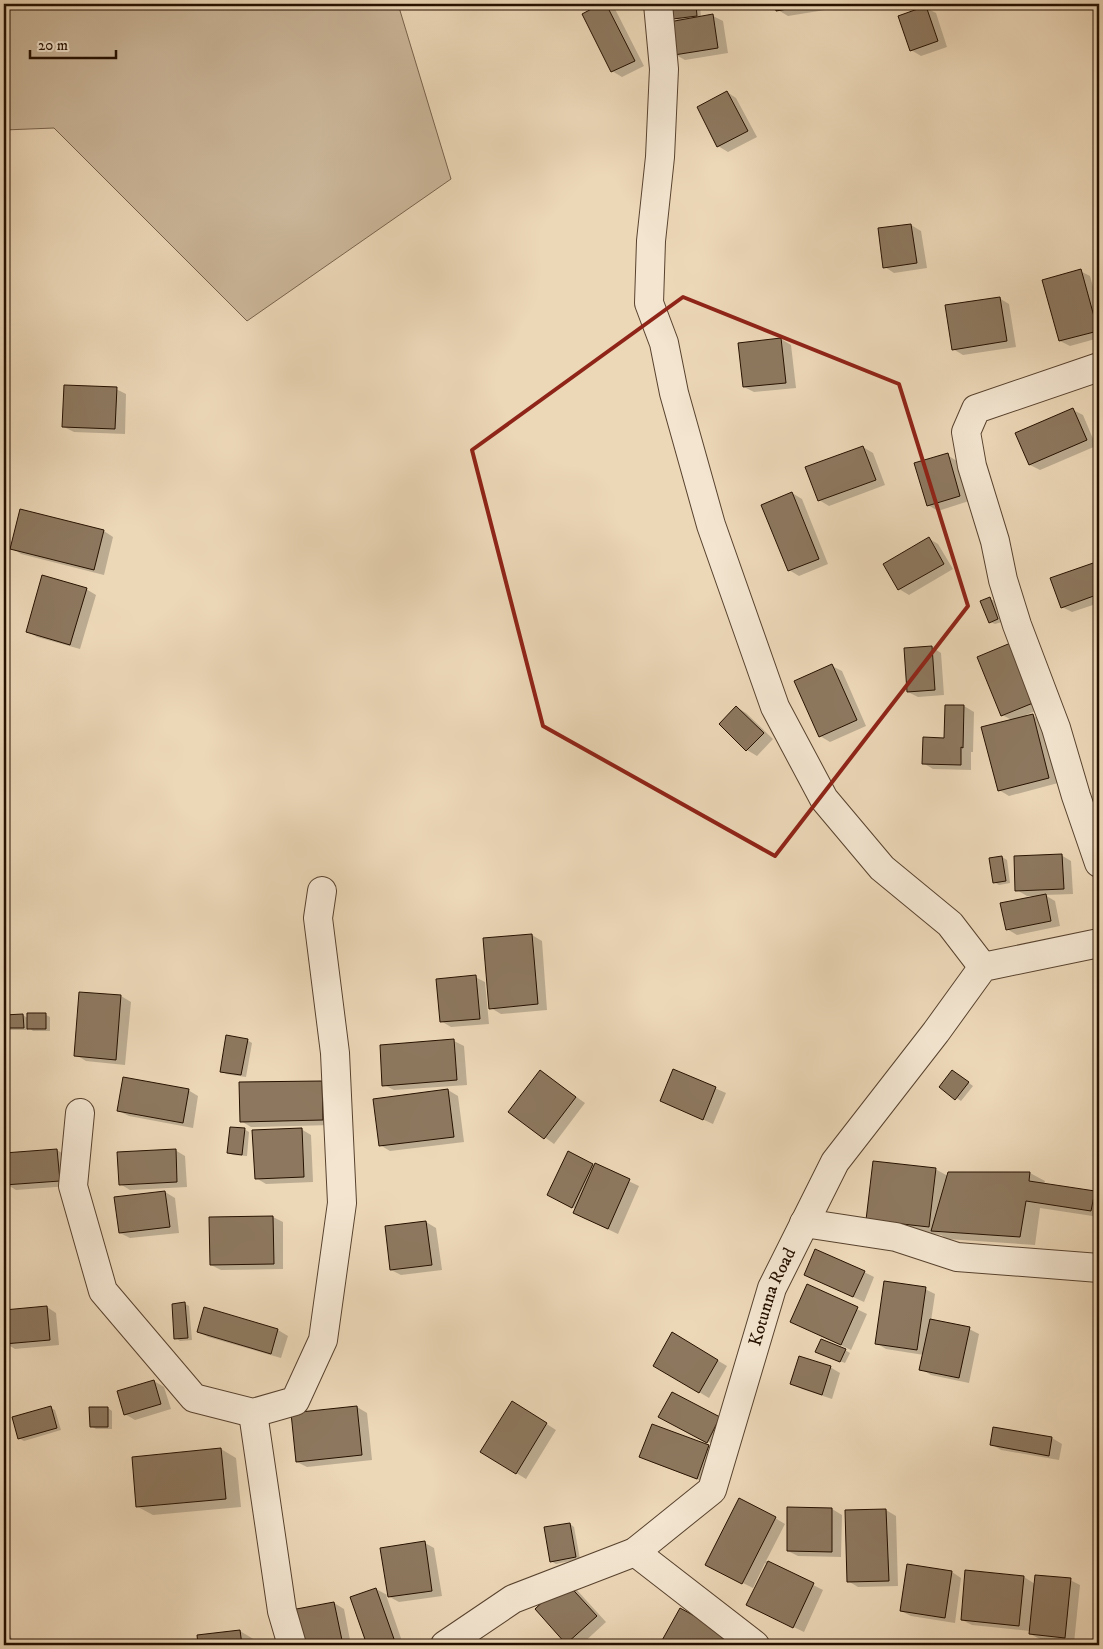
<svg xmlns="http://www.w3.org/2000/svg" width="1103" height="1649" font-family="'IM FELL DW Pica',serif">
<rect width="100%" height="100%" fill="#ecd7b7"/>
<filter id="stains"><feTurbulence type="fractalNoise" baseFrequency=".004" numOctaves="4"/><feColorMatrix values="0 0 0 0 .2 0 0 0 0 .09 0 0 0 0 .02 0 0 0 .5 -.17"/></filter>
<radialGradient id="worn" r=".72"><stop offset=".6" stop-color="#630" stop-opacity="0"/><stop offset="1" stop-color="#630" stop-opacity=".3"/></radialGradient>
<path fill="#cab598" stroke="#78634c" d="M4,4H398L451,179L247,321L54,128L4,130Z"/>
<path fill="#0003" d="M603,4H607L615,9L644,66L622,77L612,71L584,14Z
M672,4H700L701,18L713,16L723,21L728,53L685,60L676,55L680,21L674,18Z
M777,4H824L825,10L788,16L778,10Z
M926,8L936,13L947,47L921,56L911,50Z
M727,92L736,98L757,137L728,152L718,146Z
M911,225L921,231L927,268L894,273L885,267Z
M1080,271L1090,276L1099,308V338L1070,346L1060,341Z
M999,298L1009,304L1016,347L963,355L953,349Z
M781,339L791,345L796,388L754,392L744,387Z
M116,389L126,394L125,434L74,432L64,427Z
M1073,410L1083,415L1096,446L1040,470L1030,465Z
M863,447L873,453L885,485L829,506L819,500Z
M947,455L957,461L969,501L938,511L928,505Z
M792,493L802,499L828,564L799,576L789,570Z
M104,531L113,537L104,575L21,554L12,548Z
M928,538L938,544L953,569L909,595L899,589Z
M1099,562V603L1072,612L1062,607L1052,579Z
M86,589L96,595L80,649L37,637L27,631Z
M990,599L995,601L1002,622L995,624L990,622Z
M932,647L941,653L944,695L918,697L908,692Z
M979,658L1047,706L1026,715L1027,717L1032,715L1042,721L1058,783L1009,796L999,790L1012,720L1002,715Z
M832,666L842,671L866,726L830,742L820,736Z
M964,706L974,712L973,752H971V770L933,769L923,763L945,739Z
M736,707L746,713L773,739L757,756L747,750L720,724Z
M1061,855L1071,861L1073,894L1045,895L1055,901L1060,926L1017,935L1007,929L1036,897V896H1027L1017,890Z
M1002,857L1007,860L1010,883L999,885L994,882L991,859Z
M532,935L542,941L547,1010L501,1014L491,1008Z
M475,977L485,982L489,1024L451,1027L441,1021Z
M121,996L131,1002L125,1065L86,1061L76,1055Z
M23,1015L29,1019L46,1015L50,1017V1031H33L28,1027V1030H8L4,1028V1016Z
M247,1040L252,1043L246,1077L226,1074L222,1071Z
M454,1041L464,1046L467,1085L394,1090L384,1085Z
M674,1070L726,1093L713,1124L662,1101Z
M540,1071L585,1103L554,1144L510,1112Z
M957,1074L973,1086L961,1101L940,1087Z
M322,1082L331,1088L332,1125L251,1127L241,1121Z
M188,1090L198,1096L193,1128L129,1116L119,1111Z
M448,1090L458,1096L464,1142L390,1151L380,1145Z
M244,1129L249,1132L247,1156L233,1155L229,1153Z
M301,1129L311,1135L313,1182L266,1184L256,1178Z
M57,1150L67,1156L69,1186L16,1190L6,1184L4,1154Z
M175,1150L185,1156L187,1187L130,1190L120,1184Z
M568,1153L639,1186L618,1234L584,1218L574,1213L576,1209L558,1201Z
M935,1169L948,1176V1173H1030L1045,1181L1044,1184L1094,1192L1099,1195V1217L1040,1208L1035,1245L947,1239L941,1235L883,1228Z
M165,1192L175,1198L179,1233L130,1238L120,1233L116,1198Z
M273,1217L283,1222V1269L221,1270L211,1265Z
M426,1222L436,1228L442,1270L401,1275L391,1270Z
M864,1272L874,1277L864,1302L805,1275Z
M807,1285L867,1314L851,1350L801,1327Z
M925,1289L935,1294L931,1321L969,1329L979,1334L969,1383L931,1375L921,1369L924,1355L886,1349L876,1343Z
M185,1304L189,1306L192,1340L180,1341L176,1338Z
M47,1307L56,1313L59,1345L15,1349L5,1343L4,1311Z
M205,1309L278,1330L288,1336L281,1358L208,1337L198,1332Z
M673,1334L727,1366L709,1398L654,1365Z
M845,1350L850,1353L845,1363L821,1354Z
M830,1367L840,1373L832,1399L802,1389L792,1384Z
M154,1381L164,1387L171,1409L135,1420L125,1414Z
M672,1393L729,1424L718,1447L670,1422Z
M357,1407L367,1413L372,1460L307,1467L297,1462Z
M51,1408L55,1410L61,1430L24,1441L19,1438Z
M108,1408L112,1411V1429H96L91,1426Z
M522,1408L556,1430L526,1479L482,1452Z
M653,1425L709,1446L719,1452L707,1483L651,1462L641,1456Z
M1052,1438L1062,1444L1059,1460L1001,1450L991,1444Z
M221,1449L236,1458L241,1507L153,1515L138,1507Z
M832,1509L842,1515L841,1557L798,1556L788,1551Z
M886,1510L896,1516L898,1586L858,1587L848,1581Z
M775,1518L785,1524L766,1561L823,1590L804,1632L758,1610L767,1564L765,1563L753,1588L717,1570Z
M570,1524L574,1527L580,1559L556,1564L551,1561Z
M425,1543L434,1548L442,1596L399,1602L386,1595L403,1644L369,1645L352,1598L376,1589L389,1596Z
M952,1572L961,1578L955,1623L911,1616L901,1611Z
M1024,1577L1035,1584L1070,1580L1080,1585L1074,1643L1040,1639L1030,1634V1631L972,1625L962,1620Z
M566,1583L575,1588L606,1622L581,1645H570L567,1643Z
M334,1603L344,1609L351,1645H299Z
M680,1610L742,1645H664L662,1644Z
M4,1622L6,1623L14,1645H4Z
M240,1631L255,1640L256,1645H200L198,1636Z"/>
<path fill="#8d785f" stroke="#261100" d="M601,4H606L635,61L611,72L582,14Z
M671,4H696L697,16L673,19Z
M775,4H816L776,11Z
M926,6L938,41L910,51L898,16Z
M713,14L718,48L674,55L669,22Z
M727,91L748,131L717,147L697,107Z
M911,224L917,263L883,268L878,228Z
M1081,269L1098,331L1059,341L1042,280Z
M1000,297L1007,341L952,350L945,305Z
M781,338L786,383L743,387L738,343Z
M64,385L117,387L115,429L62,427Z
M1073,408L1087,440L1029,465L1015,433Z
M863,446L876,480L818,501L805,467Z
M948,453L960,496L927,506L914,463Z
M792,492L819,559L788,571L761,505Z
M20,509L104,530L94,570L10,549Z
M929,537L944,564L898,590L883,564Z
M1099,561V594L1061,608L1050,578Z
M42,575L87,588L70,645L26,632Z
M990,597L998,619L989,623L980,601Z
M1013,642L1038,701L1001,716L977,657Z
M932,646L935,690L907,692L904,648Z
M832,664L857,720L819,737L794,681Z
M945,705H964L963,748L961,747V765L922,764L923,737L944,738Z
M736,706L764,733L746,751L719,724Z
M1033,714L1049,778L998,791L981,727Z
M1062,854L1064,889L1015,891L1014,856Z
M1002,856L1006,881L993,883L989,858Z
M1046,894L1051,921L1006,930L1000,903Z
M532,934L538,1004L489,1009L483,938Z
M476,975L480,1019L440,1022L436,979Z
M79,992L121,995L116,1060L74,1056Z
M27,1013H46V1029H27Z
M23,1014L24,1028H4V1015Z
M226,1035L248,1039L241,1075L220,1072Z
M454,1039L457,1080L382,1086L380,1045Z
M673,1069L716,1087L703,1120L660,1101Z
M540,1070L576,1097L544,1139L508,1112Z
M952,1070L969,1082L955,1100L939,1087Z
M123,1077L189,1089L183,1123L117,1111Z
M322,1081L323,1120L240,1122L239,1082Z
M448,1089L454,1137L379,1146L373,1099Z
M230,1127L245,1128L242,1155L227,1153Z
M302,1128L304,1177L255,1179L252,1130Z
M57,1149L60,1181L4,1185V1153Z
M176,1149L177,1182L119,1185L117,1152Z
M568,1151L593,1164L572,1208L547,1195Z
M873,1161L936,1168L929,1227L866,1220Z
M595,1163L630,1179L608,1229L573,1213Z
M948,1172H1030L1029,1181L1095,1191L1091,1211L1026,1201L1020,1237L931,1231Z
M165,1191L170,1227L119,1233L114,1197Z
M273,1216L274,1264L210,1265L209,1217Z
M426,1221L432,1265L390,1270L385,1226Z
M815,1249L865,1271L853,1297L804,1275Z
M884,1281L926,1287L917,1350L875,1344Z
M807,1284L858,1307L841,1345L790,1322Z
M185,1302L188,1338L174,1339L172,1304Z
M47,1306L50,1340L4,1344V1310Z
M204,1307L278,1329L271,1354L197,1332Z
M930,1319L970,1327L959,1378L919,1370Z
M672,1332L718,1360L699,1393L653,1366Z
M821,1339L846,1349L840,1362L815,1352Z
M799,1356L831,1366L822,1395L790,1384Z
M154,1380L161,1404L124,1415L117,1391Z
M672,1392L720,1417L707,1443L658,1417Z
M512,1401L547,1423L516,1474L480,1452Z
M51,1406L57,1428L18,1439L12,1417Z
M357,1406L362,1455L296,1462L291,1413Z
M89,1407H108V1427H90Z
M652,1424L709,1445L697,1479L639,1457Z
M993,1427L1052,1437L1049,1456L990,1445Z
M221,1448L226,1499L136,1507L132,1457Z
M739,1498L776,1517L742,1584L705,1565Z
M787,1507L832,1508V1552L787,1551Z
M886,1509L889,1581L847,1582L845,1510Z
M570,1523L576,1557L550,1562L544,1527Z
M425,1541L432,1591L388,1597L380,1548Z
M768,1561L814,1583L793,1628L746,1605Z
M907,1564L952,1571L945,1618L900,1611Z
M965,1570L1024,1576L1019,1626L961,1620Z
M1035,1575L1071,1578L1065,1638L1029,1634Z
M565,1581L597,1616L566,1644L535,1609Z
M376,1588L394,1639L375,1645H367L350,1597Z
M334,1602L343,1645H298L291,1610Z
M680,1608L733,1637L729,1645L660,1644Z
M240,1630L242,1645H198L197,1635Z"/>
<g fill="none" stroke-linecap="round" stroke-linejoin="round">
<defs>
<g id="minor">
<path d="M658,4L664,69L660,157L651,241L649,303L664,343L674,393L711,525L775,707L824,799L882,868L950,924L983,967"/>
<path d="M1099,367L976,409L966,432L972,466L995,541L1003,580L1017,625L1056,728L1076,796L1099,863"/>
<path d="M80,1113L73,1186L103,1291L194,1398L253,1413L295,1401L323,1340L342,1203L335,1053L318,918L322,891"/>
<path d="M804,1223L896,1237L957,1257L1099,1268"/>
<path d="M253,1413L282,1611L292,1645"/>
<path d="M635,1552L755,1645"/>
<path id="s1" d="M445,1645L513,1599L635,1552L712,1490L772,1288L835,1162L936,1032L983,967L1099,943"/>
</g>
</defs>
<use href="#minor" stroke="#58422e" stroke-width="30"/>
<use href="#minor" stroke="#f3e5d0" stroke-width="28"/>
</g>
<path fill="none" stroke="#8f2418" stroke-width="4" stroke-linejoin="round" d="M683,297L899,384L968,606L775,856L543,726L472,450Z"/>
<g text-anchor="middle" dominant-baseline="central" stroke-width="5" stroke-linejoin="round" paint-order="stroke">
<g font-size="18" fill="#261100" stroke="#f3e5d0">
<text stroke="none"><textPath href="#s1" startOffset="514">Kotunna Road</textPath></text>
</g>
</g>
<rect width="1103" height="1649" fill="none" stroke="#ecd7b7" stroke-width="20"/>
<rect x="5" y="5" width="1093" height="1639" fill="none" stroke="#261100" stroke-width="2.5"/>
<rect x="10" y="10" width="1083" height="1629" fill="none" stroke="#261100"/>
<path d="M30 50v8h86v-8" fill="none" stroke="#261100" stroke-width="2.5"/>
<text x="38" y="50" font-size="15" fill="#261100" stroke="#f3e5d0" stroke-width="4" paint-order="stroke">20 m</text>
<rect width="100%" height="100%" filter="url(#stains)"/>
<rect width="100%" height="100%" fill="url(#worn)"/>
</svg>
